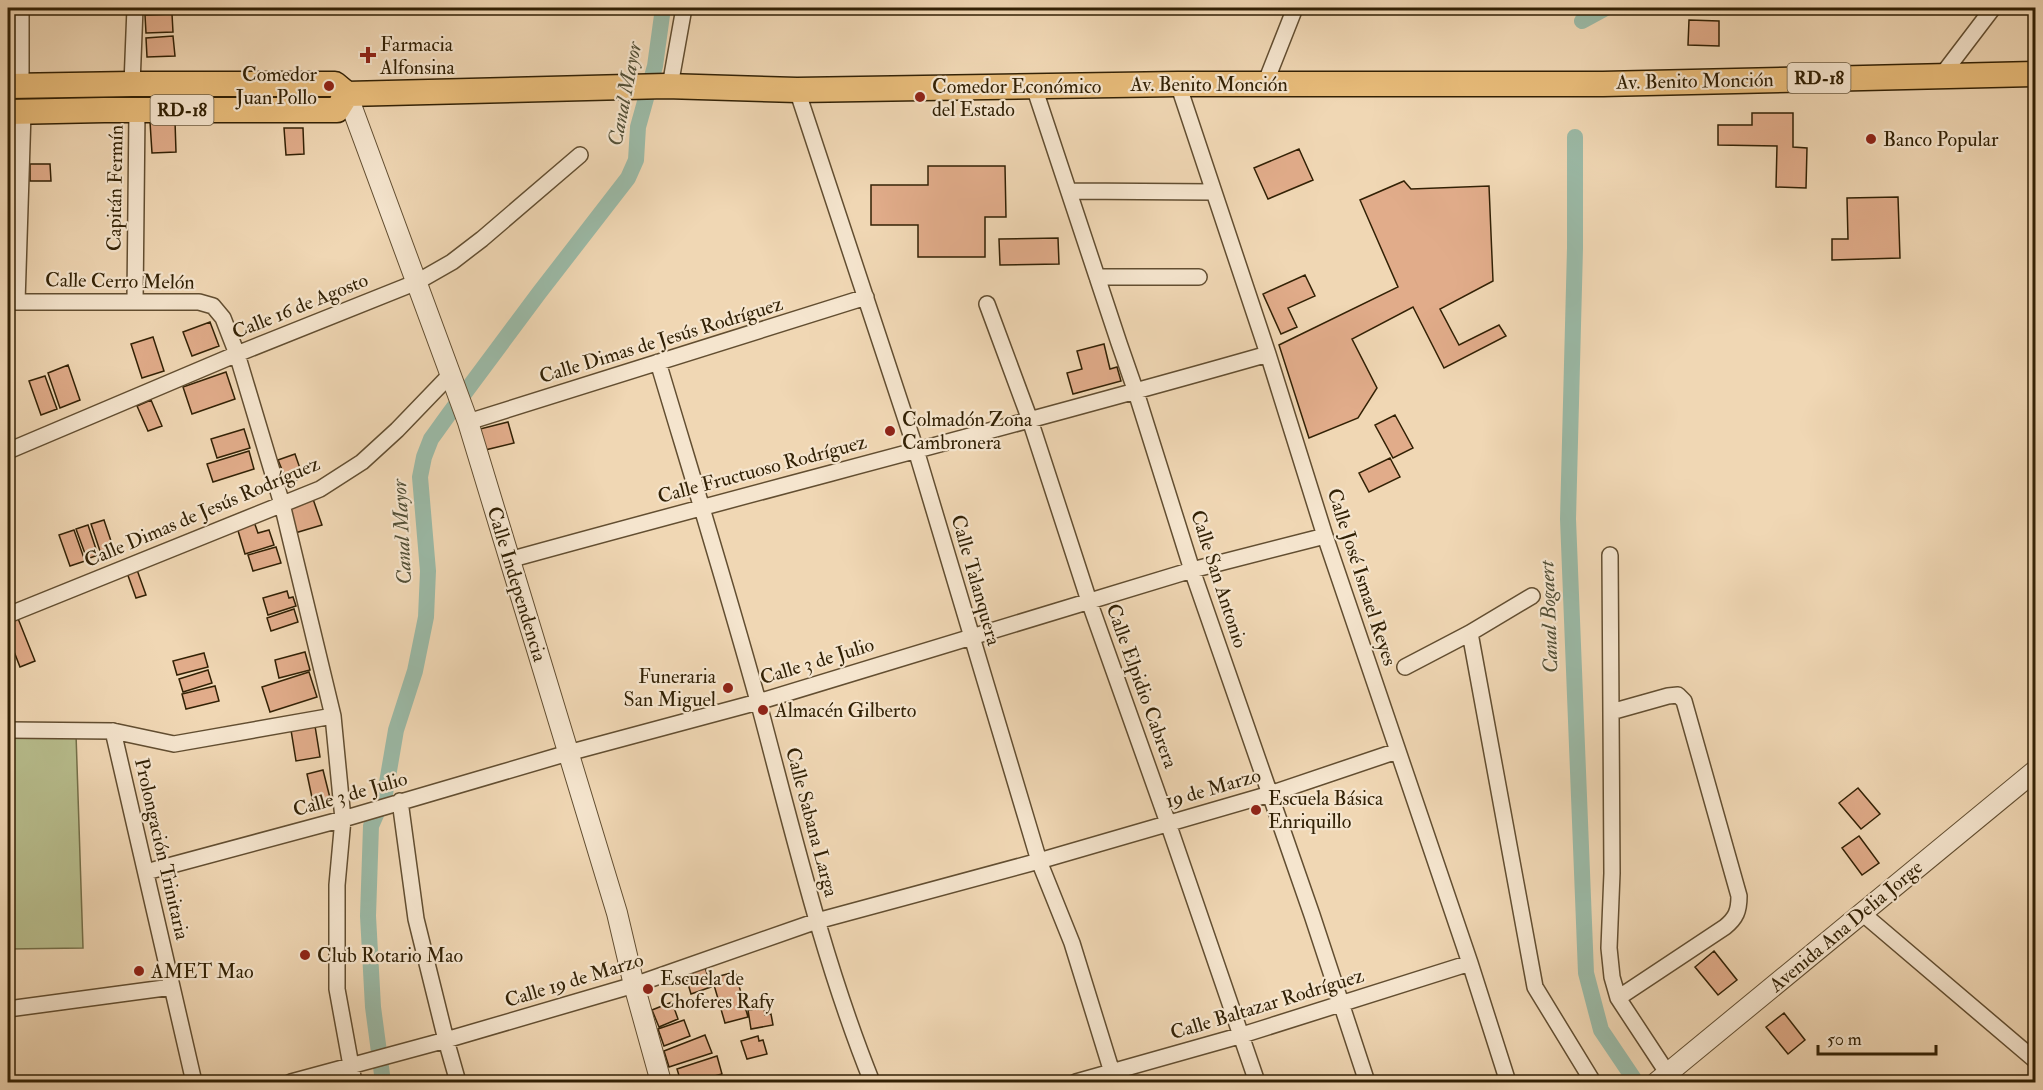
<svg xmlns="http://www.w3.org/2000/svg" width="2043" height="1090" font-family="'IM FELL Double Pica',serif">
<rect width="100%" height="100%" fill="#f0d7b4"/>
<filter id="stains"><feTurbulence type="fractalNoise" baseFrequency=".00333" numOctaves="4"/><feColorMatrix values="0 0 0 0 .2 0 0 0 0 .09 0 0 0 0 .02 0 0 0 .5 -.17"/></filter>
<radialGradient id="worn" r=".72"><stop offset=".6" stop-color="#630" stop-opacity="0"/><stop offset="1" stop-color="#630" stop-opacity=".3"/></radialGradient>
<path fill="#b8be8e" stroke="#75704a" stroke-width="1.5" d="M76,734L83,948L8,949V735Z"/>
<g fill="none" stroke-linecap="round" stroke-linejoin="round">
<path stroke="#9bbaa7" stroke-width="16" d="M1582,21L1606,8
M1575,137V248L1568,519L1586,973L1601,1030L1636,1082
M383,1082L373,1007L368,916L371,826L385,794L396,730L415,671L426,617L428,571L420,477L424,457L431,439L449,414L539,293L628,178L636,160L638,127L655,66L663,8"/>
</g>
<path fill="#e1ac8a" stroke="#322105" stroke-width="1.5" d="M172,14L173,32L146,33L145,15Z
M1689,20L1719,21V46L1688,45Z
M173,36L175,56L147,57L146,38Z
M1752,113H1793V147L1807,148L1806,188L1776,187L1777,146L1718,145V125H1752Z
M175,121L176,152L152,153L150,122Z
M284,128H303L304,154L286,155Z
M1299,149L1313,180L1268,199L1254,168Z
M30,164H50L51,181H30Z
M928,166H1005L1006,217H985V257H918V225H871V185H928Z
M1404,181L1411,189L1489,186L1493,281L1440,309L1459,345L1499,325L1506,336L1444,368L1413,307L1352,339L1377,388L1358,418L1309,438L1279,345L1398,287L1360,200Z
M1898,197L1900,258L1832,260V239H1848L1847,198Z
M1058,238L1059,264L1000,265L999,239Z
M1305,275L1315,296L1288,308L1297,327L1281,334L1263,294Z
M210,322L219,346L192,356L183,332Z
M153,337L164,371L142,378L131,344Z
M1104,344L1110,369L1117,367L1121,381L1073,394L1067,373L1082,369L1077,351Z
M68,365L80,400L60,408L48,373Z
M226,372L235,399L192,414L183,387Z
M45,376L57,409L41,415L29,381Z
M151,400L162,426L148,431L137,406Z
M1395,415L1413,448L1393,458L1375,425Z
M508,422L514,443L485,450L480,429Z
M244,429L250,448L217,458L211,439Z
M249,451L254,469L213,482L207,464Z
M295,454L303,477L288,484L278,460Z
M1390,458L1400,477L1369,492L1359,473Z
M313,499L322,525L295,533L287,507Z
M253,519L258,533L269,530L274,545L245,554L236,524Z
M104,520L114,550L101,554L91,524Z
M88,525L98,555L87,559L76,529Z
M74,530L85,561L70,566L59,535Z
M276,547L281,563L253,571L248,555Z
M136,567L146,595L136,598L126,570Z
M287,591L289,598L293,597L296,606L268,615L263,598Z
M294,609L298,622L271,631L267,618Z
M17,616L35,661L20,667L8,636V620Z
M305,652L310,670L279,678L275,660Z
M204,653L208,667L177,675L173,661Z
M208,670L212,683L183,692L179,679Z
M309,672L317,697L270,712L262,687Z
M215,686L219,701L186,709L182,694Z
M315,726L320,757L296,761L291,730Z
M323,770L331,802L314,807L307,774Z
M1858,788L1880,814L1861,829L1839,803Z
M1859,836L1879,863L1862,875L1842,848Z
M1714,951L1737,980L1718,995L1695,967Z
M705,967L711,987L691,994L685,974Z
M735,972L748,1017L725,1023L712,978Z
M672,1002L678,1019L659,1027L652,1010Z
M764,1008L765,1015L771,1014L773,1025L751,1029L748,1010Z
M1784,1013L1805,1040L1788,1054L1766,1027Z
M684,1020L690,1036L664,1046L658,1029Z
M705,1035L712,1053L669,1067L664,1051Z
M758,1036L759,1041L763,1040L767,1054L747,1059L741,1041Z
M717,1056L722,1074L692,1082H681L677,1069Z"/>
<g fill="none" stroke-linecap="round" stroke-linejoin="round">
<defs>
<path id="minor" d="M21,8V85
M1942,75L1993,8
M132,84L135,8
M1178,84L1268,354L1325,536L1470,963L1508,1082
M1265,84L1295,8
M670,86L684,8
M1034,87L1119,343L1136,392L1192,570L1312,915L1367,1082
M797,90L916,450L1039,861L1072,943L1115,1082
M1070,191L1213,192
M1097,277H1199
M135,301L137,110
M8,302H199L213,306L223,318L237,354L282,504L333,716L343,819L337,885V989L354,1082
M17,302L23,112
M987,304L1030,420L1089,601L1168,823L1257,1082
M658,362C693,479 729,595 761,712C794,836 824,963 872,1082
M468,422L866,297
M8,451L237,354L417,282L452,262L482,239L580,155
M1610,555L1612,873L1609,948L1612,977L1618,998L1668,1074
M509,560C762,490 1016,426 1268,354
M8,615L320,489L362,462L397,430L450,375
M1470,633L1535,987L1593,1082
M1405,667L1470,633L1532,596
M1611,712L1668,696L1678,695L1684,701L1739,896C1739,911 1736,918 1725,927L1618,998
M8,730L113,731L174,744L333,716
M113,731L194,1082
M400,801L416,919L446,1040L458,1082
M146,872L343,819L568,753L758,702L1192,570L1325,536
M1862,913L2036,1061
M8,1009L172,987
M291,1082L446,1040L634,985L817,921L1039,861L1270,794L1397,751
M1076,1082L1239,1036L1470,963"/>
<path id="tertiary" d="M347,94L468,422L617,913L634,985L661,1082
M1657,1082L2036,770"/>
<path id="primary" d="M8,86L132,84H335L347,94L666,86L797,90L1178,84H1603L2036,74
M8,112L104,110H337L347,94"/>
</defs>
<use href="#minor" stroke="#624e31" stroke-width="18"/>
<use href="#tertiary" stroke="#624e31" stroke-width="22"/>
<use href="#primary" stroke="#322105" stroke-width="27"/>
<use href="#minor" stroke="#f5e5ce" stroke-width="15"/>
<use href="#tertiary" stroke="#f5e5ce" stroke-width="20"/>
<use href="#primary" stroke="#e8bc7a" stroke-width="24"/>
</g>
<g fill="#8f2418" stroke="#f5e5ce" stroke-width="2">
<path d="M365 46h6v6h6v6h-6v6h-6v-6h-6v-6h6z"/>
<circle cx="329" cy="86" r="6"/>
<circle cx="920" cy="97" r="6"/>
<circle cx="1871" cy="139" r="6"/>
<circle cx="890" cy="431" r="6"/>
<circle cx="728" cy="688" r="6"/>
<circle cx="763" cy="710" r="6"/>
<circle cx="1256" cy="810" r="6"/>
<circle cx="305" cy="955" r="6"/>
<circle cx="139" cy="971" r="6"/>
<circle cx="648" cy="989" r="6"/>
</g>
<g text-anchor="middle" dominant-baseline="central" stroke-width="4.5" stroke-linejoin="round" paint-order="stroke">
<g fill="#f5e5ce" stroke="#6c5c41" stroke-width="1.5">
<rect x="1787.5" y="63" width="63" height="30" rx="4.5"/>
<rect x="150.5" y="95" width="63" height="30" rx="4.5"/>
</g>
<g font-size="18" font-weight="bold" fill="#322105">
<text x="1819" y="78">RD-18</text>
<text x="182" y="110">RD-18</text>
</g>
<g font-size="20" fill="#322105" stroke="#f5e5ce" text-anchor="start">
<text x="380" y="44">Farmacia<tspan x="380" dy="23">Alfonsina</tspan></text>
<text x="317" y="74" text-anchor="end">Comedor<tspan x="317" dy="23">Juan Pollo</tspan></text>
<text x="932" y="86">Comedor Económico<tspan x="932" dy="23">del Estado</tspan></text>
<text x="1883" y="139">Banco Popular</text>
<text x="902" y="419">Colmadón Zona<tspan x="902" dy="23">Cambronera</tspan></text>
<text x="716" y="676" text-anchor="end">Funeraria<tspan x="716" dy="23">San Miguel</tspan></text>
<text x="775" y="710">Almacén Gilberto</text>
<text x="1268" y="798">Escuela Básica<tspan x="1268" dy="23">Enriquillo</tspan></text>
<text x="317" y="955">Club Rotario Mao</text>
<text x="151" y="971">AMET Mao</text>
<text x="660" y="978">Escuela de<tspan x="660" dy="23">Choferes Rafy</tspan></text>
</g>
<g font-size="20" fill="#322105" stroke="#f5e5ce">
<text transform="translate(1695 81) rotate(-1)">Av. Benito Monción</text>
<text x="1209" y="84">Av. Benito Monción</text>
<text transform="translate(115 188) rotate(-89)">Capitán Fermín</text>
<text transform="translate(120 281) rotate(1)">Calle Cerro Melón</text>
<text transform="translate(300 306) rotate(-22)">Calle 16 de Agosto</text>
<text transform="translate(661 340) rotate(-17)">Calle Dimas de Jesús Rodríguez</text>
<text transform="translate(762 469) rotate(-15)">Calle Fructuoso Rodríguez</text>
<text transform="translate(202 512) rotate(-23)">Calle Dimas de Jesús Rodríguez</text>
<text transform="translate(1362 577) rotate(72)">Calle José Ismael Reyes</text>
<text transform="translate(1219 579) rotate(72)">Calle San Antonio</text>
<text transform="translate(976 580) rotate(74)">Calle Talanquera</text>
<text transform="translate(517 584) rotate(73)">Calle Independencia</text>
<text transform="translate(817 661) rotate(-17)">Calle 3 de Julio</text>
<text transform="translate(1142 686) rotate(70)">Calle Elpidio Cabrera</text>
<text transform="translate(1213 788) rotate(-16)">19 de Marzo</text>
<text transform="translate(350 794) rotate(-16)">Calle 3 de Julio</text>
<text transform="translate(812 822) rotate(75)">Calle Sabana Larga</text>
<text transform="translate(162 849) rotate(77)">Prolongación Trinitaria</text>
<text transform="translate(1846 926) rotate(-40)">Avenida Ana Delia Jorge</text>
<text transform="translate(574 980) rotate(-17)">Calle 19 de Marzo</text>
<text transform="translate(1267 1004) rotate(-17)">Calle Baltazar Rodríguez</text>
</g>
<g font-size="21" font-style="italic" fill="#524f36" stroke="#f5e5ce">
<text transform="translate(625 94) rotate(-79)">Canal Mayor</text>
<text transform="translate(402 532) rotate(-93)">Canal Mayor</text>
<text transform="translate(1549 617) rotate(-92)">Canal Bogaert</text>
</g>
</g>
<rect width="2043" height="1090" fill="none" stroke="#f0d7b4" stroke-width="30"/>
<rect x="9" y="9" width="2025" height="1072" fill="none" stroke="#322105" stroke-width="3"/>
<rect x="15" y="15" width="2013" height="1060" fill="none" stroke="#322105" stroke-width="1.5"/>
<path d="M1818 1045v9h118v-9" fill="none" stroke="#322105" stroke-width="3"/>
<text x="1827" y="1045" font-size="18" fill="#322105" stroke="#f5e5ce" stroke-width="4.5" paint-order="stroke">50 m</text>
<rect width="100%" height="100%" filter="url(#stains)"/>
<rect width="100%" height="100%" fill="url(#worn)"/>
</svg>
